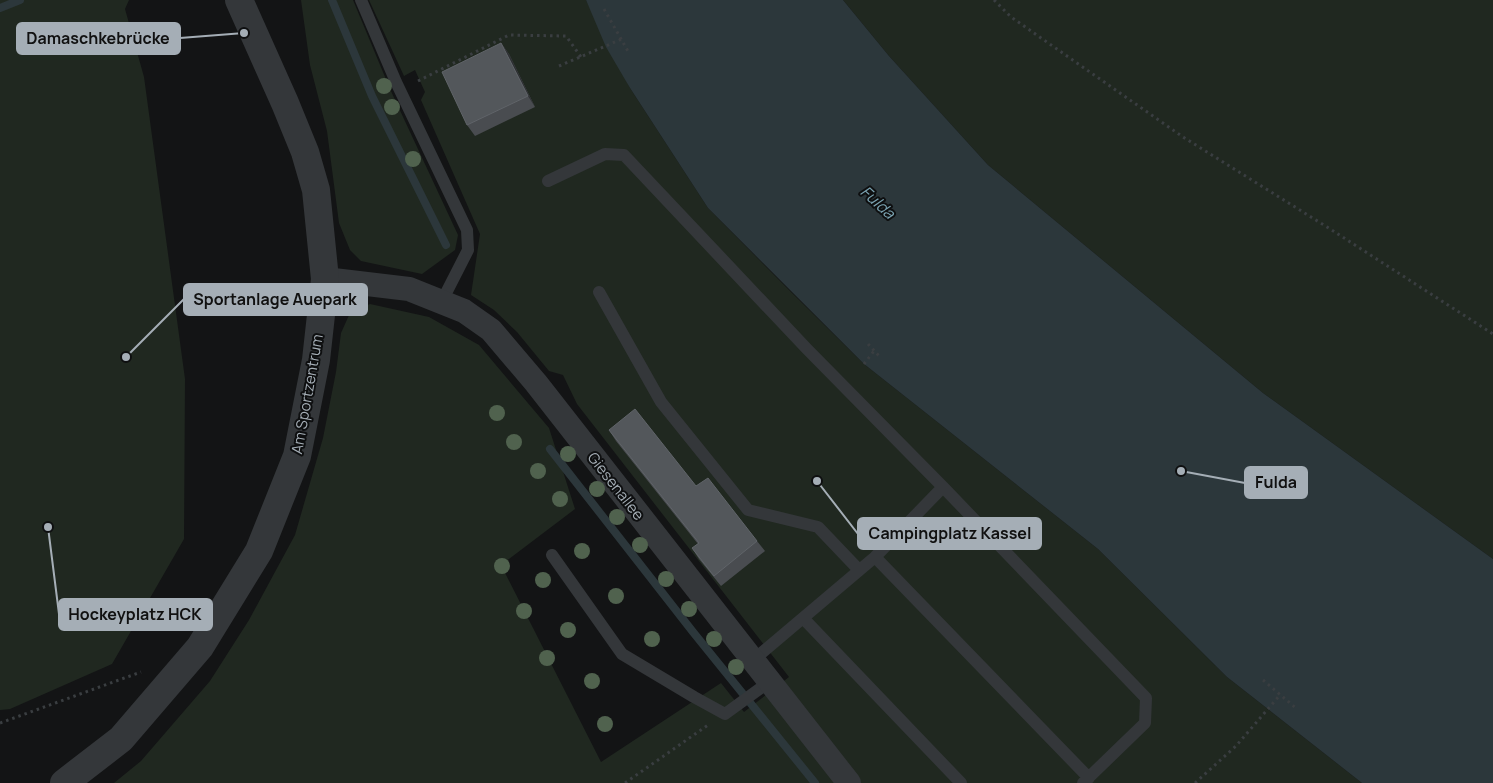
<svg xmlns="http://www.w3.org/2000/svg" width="1493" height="783" font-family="Manrope,sans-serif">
<rect width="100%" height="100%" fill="#131415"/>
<path fill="#202820" d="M0,0H129L125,9L144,77L185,379L184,539L112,664L10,709L0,710Z
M301,0H353L390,89L458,235L455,250L422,274L361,261L350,250L339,223L327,131L310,65Z
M369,0H586L630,88L708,208L791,292L864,364L1098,549L1227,677L1362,783H114L141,761L210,681L249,620L295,535L323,438L336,372L341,333L350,313L370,304L429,317L479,345L549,428L575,509L501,565L601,762L721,683L744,712L789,677L577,404L563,375L549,371L517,332L494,310L471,295L480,234L421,100L425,92L415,70L404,76Z
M843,0H1493V559L1263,393L988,165L889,56Z"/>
<path fill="#2c373b" d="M586,0H843L889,56L988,165L1263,393L1493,559V783H1362L1227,677L1098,549L864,364L708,208L630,88L606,47Z"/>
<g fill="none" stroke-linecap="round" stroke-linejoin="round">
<path stroke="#2c373b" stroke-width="8" d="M332,0L372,96L446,245
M0,8L20,0
M550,449L693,632L815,783"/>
<path stroke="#3a3e41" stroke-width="3" stroke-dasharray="2.5 4" stroke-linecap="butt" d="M994,0L1011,17L1183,137L1327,227L1493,334
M604,9L629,53
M559,66L622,39
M418,81L509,35L566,36L581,57
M868,344L880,357
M864,364L874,351
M1263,680L1297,709
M0,723L141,672
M625,783L708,725
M1195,783L1236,746L1280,695"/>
<path stroke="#34373a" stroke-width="12" d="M361,0L396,82L467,230L468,250L442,301
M548,181L605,154L624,155L807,349L943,487L875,557L752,661
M599,292L661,402L748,510L818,527L859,570
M943,487L1146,698L1145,723L1083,783
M552,555L622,654L694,697L725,714L769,682
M875,557L1089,778
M803,618L961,783"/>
<path stroke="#34373a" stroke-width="24" d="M325,279L409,289L464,311L491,330L536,383L849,783"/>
<path stroke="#34373a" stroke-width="28" d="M64,783L121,739L200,647L259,551L297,456L316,360L325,279L316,190L305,152L285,103L239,0"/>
</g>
<g fill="#50624e">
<circle cx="384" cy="86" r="8"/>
<circle cx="392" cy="107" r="8"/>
<circle cx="413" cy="159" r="8"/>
<circle cx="497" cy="413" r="8"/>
<circle cx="514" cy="442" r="8"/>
<circle cx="568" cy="454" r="8"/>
<circle cx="538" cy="471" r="8"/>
<circle cx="597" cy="489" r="8"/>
<circle cx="560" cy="499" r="8"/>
<circle cx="617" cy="517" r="8"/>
<circle cx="640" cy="545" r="8"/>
<circle cx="582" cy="551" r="8"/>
<circle cx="502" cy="566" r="8"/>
<circle cx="666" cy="579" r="8"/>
<circle cx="543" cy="580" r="8"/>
<circle cx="616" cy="596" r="8"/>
<circle cx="689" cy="609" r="8"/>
<circle cx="524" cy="611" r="8"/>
<circle cx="568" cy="630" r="8"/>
<circle cx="652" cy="639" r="8"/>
<circle cx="714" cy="639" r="8"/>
<circle cx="547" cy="658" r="8"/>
<circle cx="736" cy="667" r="8"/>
<circle cx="592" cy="681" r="8"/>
<circle cx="605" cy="724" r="8"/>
</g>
<path fill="#494c50" d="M501,43L509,54L535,107L475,136L467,125Z
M609,430L696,486L757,541L765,551L721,586L699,559L692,548L698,544L616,441Z"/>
<path fill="#2f3134" d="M501,43L509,54L535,107L528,96Z"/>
<path fill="#53575b" stroke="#606469" d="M501,43L528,96L467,125L442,72Z
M635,409L696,486L708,478L757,541L714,576L692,548L699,543L609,430Z"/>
<g text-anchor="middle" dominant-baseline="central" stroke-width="4" stroke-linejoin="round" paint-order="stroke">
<g font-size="15" fill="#a5aeb6" stroke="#0e0f10">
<text transform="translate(307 394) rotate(-80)">Am Sportzentrum</text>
<text transform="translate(616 486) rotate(52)">Giesenallee</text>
</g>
<g font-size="16" font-style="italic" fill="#7ba3b1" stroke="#0e0f10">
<text transform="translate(878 202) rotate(42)">Fulda</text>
</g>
</g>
<path fill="none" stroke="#a5aeb6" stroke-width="2" d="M244 33L180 38M126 357L184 299M1181 471L1245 483M817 481L858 534M48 527L59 614"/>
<g fill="#a5aeb6" stroke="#0e0f10" stroke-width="2">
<circle cx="244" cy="33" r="5"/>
<circle cx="126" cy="357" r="5"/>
<circle cx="1181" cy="471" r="5"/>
<circle cx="817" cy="481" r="5"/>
<circle cx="48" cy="527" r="5"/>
</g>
<g fill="#a5aeb6" stroke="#a5aeb6" stroke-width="2">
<rect x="17" y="23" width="163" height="31" rx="5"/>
<rect x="184" y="284" width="183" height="31" rx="5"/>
<rect x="1245" y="467" width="62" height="31" rx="5"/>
<rect x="858" y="518" width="183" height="31" rx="5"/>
<rect x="59" y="599" width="153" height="31" rx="5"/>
</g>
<g font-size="16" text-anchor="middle" font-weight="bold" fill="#111">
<text x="98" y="44">Damaschkebrücke</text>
<text x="275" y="305">Sportanlage Auepark</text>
<text x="1276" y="488">Fulda</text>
<text x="950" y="539">Campingplatz Kassel</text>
<text x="135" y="620">Hockeyplatz HCK</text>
</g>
</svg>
